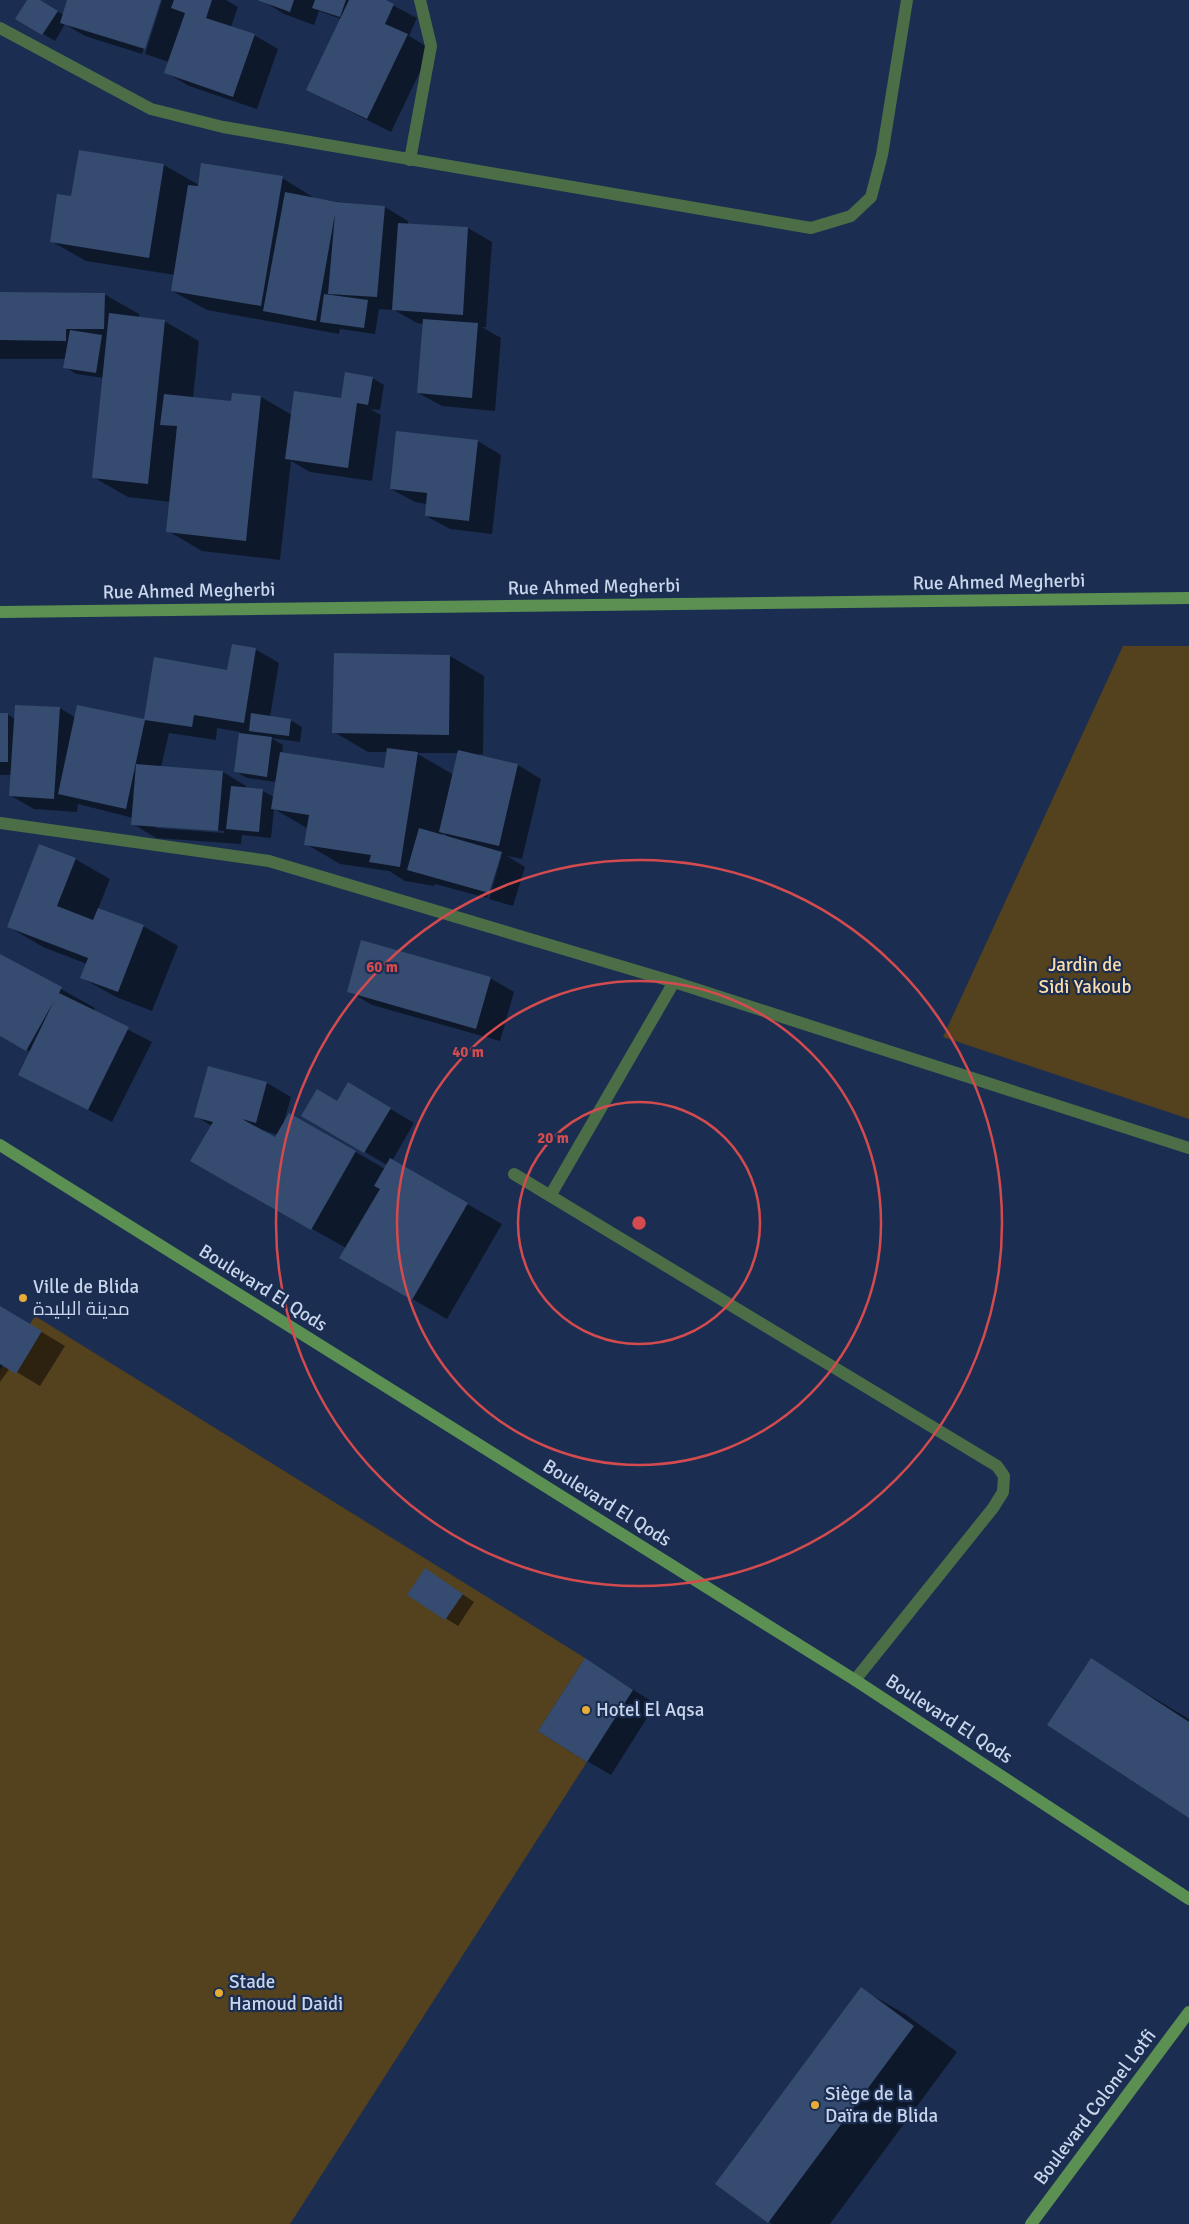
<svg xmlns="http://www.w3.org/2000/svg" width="1189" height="2224" font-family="Signika,Cairo,sans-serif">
<rect width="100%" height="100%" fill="#1b2e51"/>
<path fill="#54411d" d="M1123,646H1189V1119L943,1037Z
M35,1316L585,1658L538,1731L587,1762L290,2224H0V1370Z"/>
<path fill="#0007" fill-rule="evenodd" d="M28,0H38L64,15L68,0H159L142,54L85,36L65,24L55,41L17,19Z
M162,0H226L238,7L231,27L254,35L278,49L257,109L189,86L165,72L169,62L145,54Z
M261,0H383L417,18L409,36L431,49L391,132L307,90L341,19L319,11L314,25L284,14Z
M164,165L199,185L282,178L316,199L385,207L408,221V225L468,228L492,242L486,327H482L501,338L495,411L442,406L418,393L424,324L417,323L394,310L379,309L375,334L340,329L339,334L207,310L172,291L175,275L86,261L51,241L72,197Z
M0,293L104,294L139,314V318L164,321L199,341L193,398L232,402L233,394L261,397L292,415L342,399L372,378L384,385L380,410L370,409L381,415L372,481L310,472L291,461L280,560L202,551L168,531L171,502L128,497L93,477L104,378L76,374L65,367L66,359H0Z
M478,441L501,455L492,534L450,529L426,516L427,504L415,502L391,489Z
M255,649L279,663L270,717L290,720L302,727L300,742L271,738L283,745L282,754L385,769L387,752H368L334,732L450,656L484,676L483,754L475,755L518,765L541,779L522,859L507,856L525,867L513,906L489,899L501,857H499L487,898L435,884L434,886L405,881L389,871L340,864L306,844L307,828L274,809L271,838L242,835L241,844L156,838L133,824V818L78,804L77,812L34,809L11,796L12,775H0V714H7L15,719L60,708L76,718L78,706L145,721L155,659L228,671ZM217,728L240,732L235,771L247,778L276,782L274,797L263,791L246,789V786L223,772L161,767L169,733L216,740ZM416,753H459L454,775ZM156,826L224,831V833L156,828ZM443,833L450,838L442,836Z
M75,859L110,879L98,909L143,926L178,946L152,1011L116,997L82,978L87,964L43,947L9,927Z
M0,955L95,1008L94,1012L152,1042L112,1122L20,1075L31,1052L0,1036Z
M490,978L514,992L500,1041L372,1005L348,991Z
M209,1067L267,1083L291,1097L284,1122L356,1152L385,1169L387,1165L365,1152L337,1102L372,1098L414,1123L392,1161L502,1224L447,1319L341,1258L346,1248L227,1181L212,1126L195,1116ZM262,1130L278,1135L275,1139Z
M0,1307L65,1346L40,1386L10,1368L0,1382Z
M437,1577L474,1602L458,1626L409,1595Z
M585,1660L656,1704L611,1775L587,1761Z
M1091,1660L1189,1719V1816Z
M861,1989L905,2014L957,2052L830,2224H772L717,2184Z"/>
<path fill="#364b70" d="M27,0H40L58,11L42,35L15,19Z
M67,0H161L145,49L60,23Z
M174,0H212L206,18L255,34L233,97L164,73L185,13L171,8Z
M257,0H294L290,12Z
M315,0H346L340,17L312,8Z
M349,0H386L394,4L385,24L408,34L367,119L306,90Z
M79,150L164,164L149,258L50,242L57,194L71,196Z
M201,163L283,176L261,306L171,291L188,185L198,186Z
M285,192L337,202L385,206L377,297L328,294L335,214L316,321L263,311Z
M398,223L468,227L463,315L392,310Z
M0,292L105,293L104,329H66V341L0,340Z
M324,294L368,300L364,328L320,322Z
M109,313L165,320L148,484L92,478Z
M423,319L478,323L472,398L417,393Z
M70,330L102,335L96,373L63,368Z
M345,372L373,377L368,405L357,403L348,468L285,459L294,391L341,398Z
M232,393L261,396L246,541L166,532L177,426L160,425L164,394L231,401Z
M396,431L478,440L469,521L425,516L427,493L390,489Z
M232,644L256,648L244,723L194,715L192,727L145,720L126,809L58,794L77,705L144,719L154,657L227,670Z
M334,653L450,655L449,735L332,733Z
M15,705L60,707L54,799L9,796Z
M0,713H8V762H0Z
M251,713L291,719L289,736L249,731Z
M239,733L272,737L267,777L234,772Z
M387,748L418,752L400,867L369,862L371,855L304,845L309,815L271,809L280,752L384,768Z
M458,750L518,764L499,846L439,832Z
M136,764L223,771L218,831L131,825Z
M231,786L263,789L259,832L226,829Z
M419,828L502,852L489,893L407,870Z
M39,844L76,858L57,906L93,920L98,908L144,925L118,992L80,978L88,958L7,927Z
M361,940L491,977L476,1029L347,992Z
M0,954L62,987L59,993L129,1027L88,1110L18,1075L54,1001L26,1051L0,1036Z
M208,1066L267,1082L256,1123L242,1119L275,1137L289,1113L356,1151L311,1230L190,1161L213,1122L194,1117Z
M348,1082L391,1108L364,1153L301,1116L317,1089L337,1101Z
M390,1158L468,1203L412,1300L339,1258L380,1189L374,1186Z
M0,1306L42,1331L16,1374L0,1364Z
M425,1568L463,1594L445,1620L407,1595Z
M585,1658L633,1690L587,1762L538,1731Z
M1091,1658L1189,1722V1818L1047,1725Z
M861,1987L914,2026L768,2223L715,2184Z"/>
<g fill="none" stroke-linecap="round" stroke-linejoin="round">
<path stroke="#4c6e47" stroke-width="12" d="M0,28L151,109L223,127L811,228L851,216L871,197L882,155L907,0
M410,160L431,46L420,0
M0,823L269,861L674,982L1189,1148
M514,1174L997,1466L1004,1476L1003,1492L993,1508L855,1680
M550,1196L674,982"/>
<path stroke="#5b9052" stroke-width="12" d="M0,612L1189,598
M0,1145L855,1680L1189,1899
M1031,2224L1189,2012"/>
</g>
<g fill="none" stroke="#d34b4f" stroke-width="2.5">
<circle cx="639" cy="1223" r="121"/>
<circle cx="639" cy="1223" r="242"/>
<circle cx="639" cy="1223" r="363"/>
</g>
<g fill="#e6ac36" stroke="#1b2e51" stroke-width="2">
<circle cx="23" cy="1298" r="5"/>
<circle cx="586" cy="1710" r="5"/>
<circle cx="219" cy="1993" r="5"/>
<circle cx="815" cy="2105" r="5"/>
</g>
<g text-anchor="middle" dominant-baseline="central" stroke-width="4.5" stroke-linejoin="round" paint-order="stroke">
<g font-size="19" fill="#c8d5eb" stroke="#1b2e51">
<text transform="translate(999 582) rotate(-1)">Rue Ahmed Megherbi</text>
<text transform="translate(594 587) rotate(-1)">Rue Ahmed Megherbi</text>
<text transform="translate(189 591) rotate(-1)">Rue Ahmed Megherbi</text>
<text transform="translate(263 1288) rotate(32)">Boulevard El Qods</text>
<text transform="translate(607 1503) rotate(32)">Boulevard El Qods</text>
<text transform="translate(949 1719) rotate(33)">Boulevard El Qods</text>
<text transform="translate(1095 2107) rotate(-53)">Boulevard Colonel Lotfi</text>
</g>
<g font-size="19" fill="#fcdda9" stroke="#1b2e51">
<text x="1085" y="965">Jardin de<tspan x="1085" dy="22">Sidi Yakoub</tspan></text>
</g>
<g font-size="19" fill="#c8d5eb" stroke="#1b2e51" text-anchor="start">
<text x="33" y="1287">Ville de Blida<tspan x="33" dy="22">مدينة البليدة</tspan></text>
<text x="596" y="1710">Hotel El Aqsa</text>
<text x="229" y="1982">Stade<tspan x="229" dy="22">Hamoud Daidi</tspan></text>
<text x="825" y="2094">Siège de la<tspan x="825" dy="22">Daïra de Blida</tspan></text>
</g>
</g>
<circle cx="639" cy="1223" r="8" fill="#d34b4f" stroke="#1b2e51" stroke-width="2.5"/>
<g font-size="15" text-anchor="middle" font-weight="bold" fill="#d34b4f" stroke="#1b2e51" stroke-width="4.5" stroke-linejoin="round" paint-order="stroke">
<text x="382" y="972">60 m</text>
<text x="468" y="1057">40 m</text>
<text x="553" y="1143">20 m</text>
</g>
</svg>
